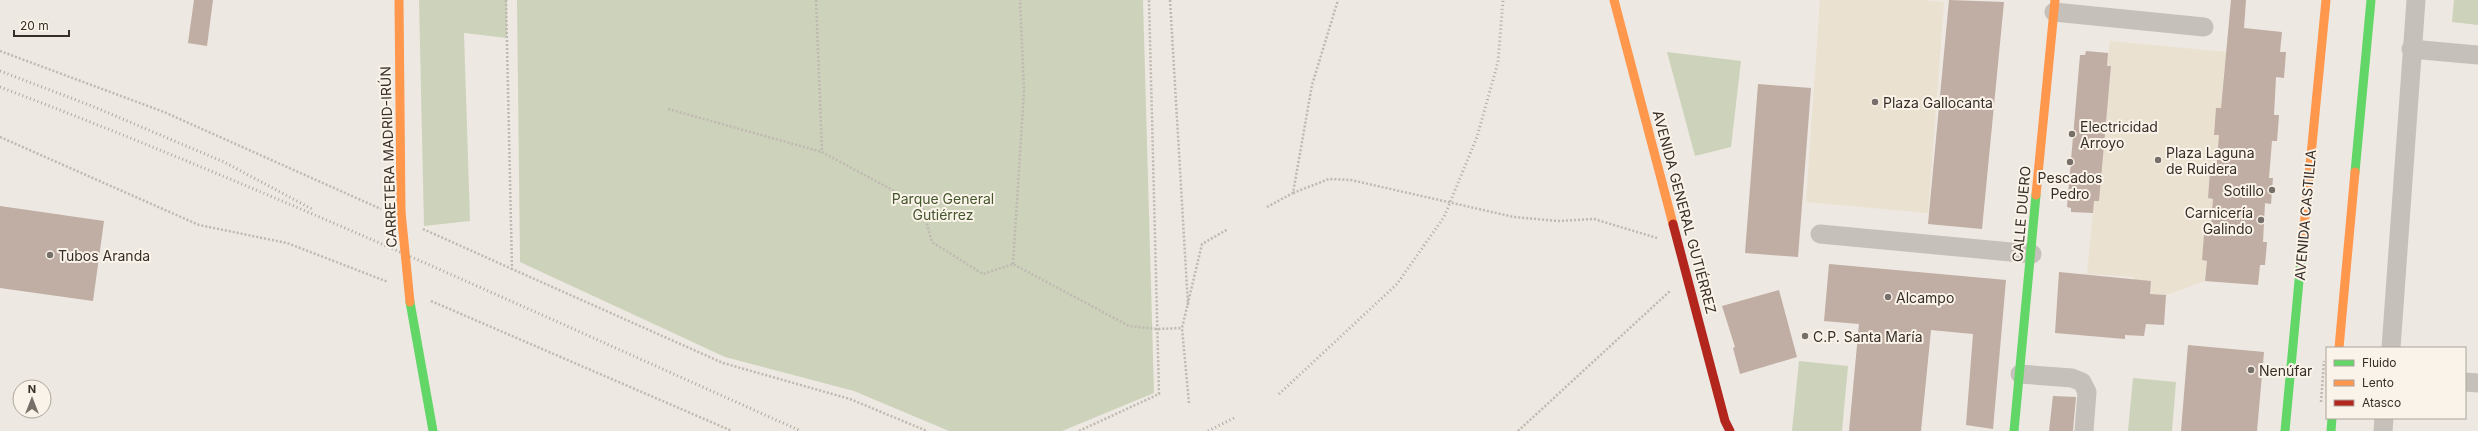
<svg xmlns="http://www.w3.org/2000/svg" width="2478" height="431" font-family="Inter,sans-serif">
<rect width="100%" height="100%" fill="#ede8e1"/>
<path fill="#cdd3bb" d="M419,0H507V38L464,33L470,221L424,226Z
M517,0H1143L1154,393L1062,431H949L854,391L725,357L520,262Z
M2454,0H2478V25L2452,22Z
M1667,52L1741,61L1731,147L1695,156Z
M1799,361L1848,366L1842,431H1792Z
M2133,378L2176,382L2172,431H2128Z"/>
<path fill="#ebe1d0" d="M1820,0H1921L1944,2L1928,213L1806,202Z
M2110,41L2227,52L2236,70L2224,69L2221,108H2216L2214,134L2219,135L2216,172H2210L2208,198L2213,199L2210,234H2204L2202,260L2207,261L2205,281L2166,295L2150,294L2151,281L2134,282V277L2087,274L2094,201H2099L2100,148H2104L2106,120L2104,94L2109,95L2111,67L2107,66Z"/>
<path fill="#c0ada3" d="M194,0H213L207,46L188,43Z
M1949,0L2004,2L1982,229L1928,224Z
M2231,0H2246L2244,28L2282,32L2280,52H2286L2284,78L2276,77L2274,115H2279L2277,141H2272L2269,178H2273L2271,204L2265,203L2263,242H2267L2265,265H2260L2258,285L2205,281L2207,261L2202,260L2204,234H2210L2213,199L2208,198L2210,171L2216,172L2219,135H2214L2216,108H2221Z
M2086,51L2108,53L2107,66H2111L2099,201H2094L2093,213L2071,212V208L2067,207L2080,55H2085Z
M1758,84L1811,88L1798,257L1745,253Z
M0,206L104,221L93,301L0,288Z
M1829,264L2006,280L1993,429L1966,425L1973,334L1931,330L1921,431H1849L1859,324L1824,321Z
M2059,272L2151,281L2150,294L2166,295L2164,325L2146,324L2144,336L2125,335V339L2055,333Z
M1779,290L1797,357L1740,374L1733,348L1735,347L1722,306Z
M2188,345L2264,352L2257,431H2181Z
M2053,396L2076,397L2073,431H2049Z"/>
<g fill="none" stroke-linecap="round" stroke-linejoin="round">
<path stroke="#bfb9b2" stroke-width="2.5" stroke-dasharray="2 2" stroke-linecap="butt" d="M506,0L512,269L723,363L850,399L927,431
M816,0L822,152L922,206L932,242L983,274L1013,264L1129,326L1157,329L1182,328
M1170,0L1188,305
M0,51L164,112L381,209
M668,109L822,152
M0,137L199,225L287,243L388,282
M1293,193L1329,179L1351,180L1514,217L1558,221L1594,219L1657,238
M1267,207L1293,193L1312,85L1338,0
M423,229L512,269
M1013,264L1024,91L1020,0
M431,301L732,431
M2321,402L2324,361
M1189,403L1182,328L1202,244L1228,229
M1079,431L1159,394L1149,0
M1518,431L1670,291"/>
<path stroke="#c6c0ba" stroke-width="19" d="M2054,12L2204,27
M2411,49L2478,55
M1820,234L2032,254
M2391,348L2416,0
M2020,374L2072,378L2082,382L2087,392L2084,431
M2465,382L2478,383
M2383,431L2384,418"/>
<path stroke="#63d668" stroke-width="9" d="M2355,172L2371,0
M410,302L433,431
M2014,431L2036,195
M2285,431L2303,238
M2331,431L2332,418"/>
<path stroke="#ff974d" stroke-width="9" d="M399,0L401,212
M1614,0L1673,224
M2036,195L2055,0
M2303,238L2326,0
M2339,348L2355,172"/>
<path stroke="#b3261e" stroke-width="9" d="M1673,224L1725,421L1730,431"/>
<path stroke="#aea9a4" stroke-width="3" stroke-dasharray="1 3" stroke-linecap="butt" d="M0,71L92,106L224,162L312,209
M0,87C272,190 536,313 801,431
M1279,394L1397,284L1444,217L1477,137L1498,62L1503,0
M1208,431L1234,418"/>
<path stroke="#ff974d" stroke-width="9" d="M401,212L410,302"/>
</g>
<g fill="#776f69" stroke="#faf3e9" stroke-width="1.5">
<circle cx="1875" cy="102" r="4"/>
<circle cx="2072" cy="134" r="4"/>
<circle cx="2158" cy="160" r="4"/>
<circle cx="2070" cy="162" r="4"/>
<circle cx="2272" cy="190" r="4"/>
<circle cx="2261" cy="220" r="4"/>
<circle cx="50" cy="255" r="4"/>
<circle cx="1888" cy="297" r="4"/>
<circle cx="1805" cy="336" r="4"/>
<circle cx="2251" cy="370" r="4"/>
</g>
<g text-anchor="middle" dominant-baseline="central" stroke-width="4" stroke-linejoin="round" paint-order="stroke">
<g font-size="14" fill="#372e28" stroke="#faf3e9" text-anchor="start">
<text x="1883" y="102">Plaza Gallocanta</text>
<text x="2080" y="126">Electricidad<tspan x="2080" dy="16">Arroyo</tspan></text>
<text x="2166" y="152">Plaza Laguna<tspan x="2166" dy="16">de Ruidera</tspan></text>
<text x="2070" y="177" text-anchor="middle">Pescados<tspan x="2070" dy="16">Pedro</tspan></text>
<text x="2264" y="190" text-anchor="end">Sotillo</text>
<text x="2253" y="212" text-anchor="end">Carnicería<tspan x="2253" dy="16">Galindo</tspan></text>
<text x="58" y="255">Tubos Aranda</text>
<text x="1896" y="297">Alcampo</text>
<text x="1813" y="336">C.P. Santa María</text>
<text x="2259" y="370">Nenúfar</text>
</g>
<g font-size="14" fill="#372e28" stroke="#faf3e9">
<text transform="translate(388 157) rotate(-92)">CARRETERA MADRID-IRÚN</text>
<text transform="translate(1685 212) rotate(75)">AVENIDA GENERAL GUTIÉRREZ</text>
<text transform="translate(2021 214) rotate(-85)">CALLE DUERO</text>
<text transform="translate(2305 215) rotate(-85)">AVENIDA CASTILLA</text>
</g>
<g font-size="14" fill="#44562c" stroke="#faf3e9">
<text x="943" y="198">Parque General<tspan x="943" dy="16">Gutiérrez</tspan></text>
</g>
</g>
<rect x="2326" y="347" width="140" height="72" fill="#faf3e9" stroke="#aca49c"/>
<rect x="2334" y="360" width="20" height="6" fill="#63d668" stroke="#aca49c"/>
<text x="2362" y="367" font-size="12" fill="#372e28">Fluido</text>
<rect x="2334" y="380" width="20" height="6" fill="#ff974d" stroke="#aca49c"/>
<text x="2362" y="387" font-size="12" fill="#372e28">Lento</text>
<rect x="2334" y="400" width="20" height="6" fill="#b3261e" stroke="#aca49c"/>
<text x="2362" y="407" font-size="12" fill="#372e28">Atasco</text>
<g transform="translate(32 399)"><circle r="19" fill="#faf3e9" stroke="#aca49c"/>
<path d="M0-3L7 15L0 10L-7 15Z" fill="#776f69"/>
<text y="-6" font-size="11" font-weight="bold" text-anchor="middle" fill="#372e28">N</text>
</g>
<path d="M14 30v6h55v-6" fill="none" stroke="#372e28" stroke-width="2"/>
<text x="20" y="30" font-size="12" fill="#372e28" stroke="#faf3e9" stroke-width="3" paint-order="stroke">20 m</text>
</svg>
